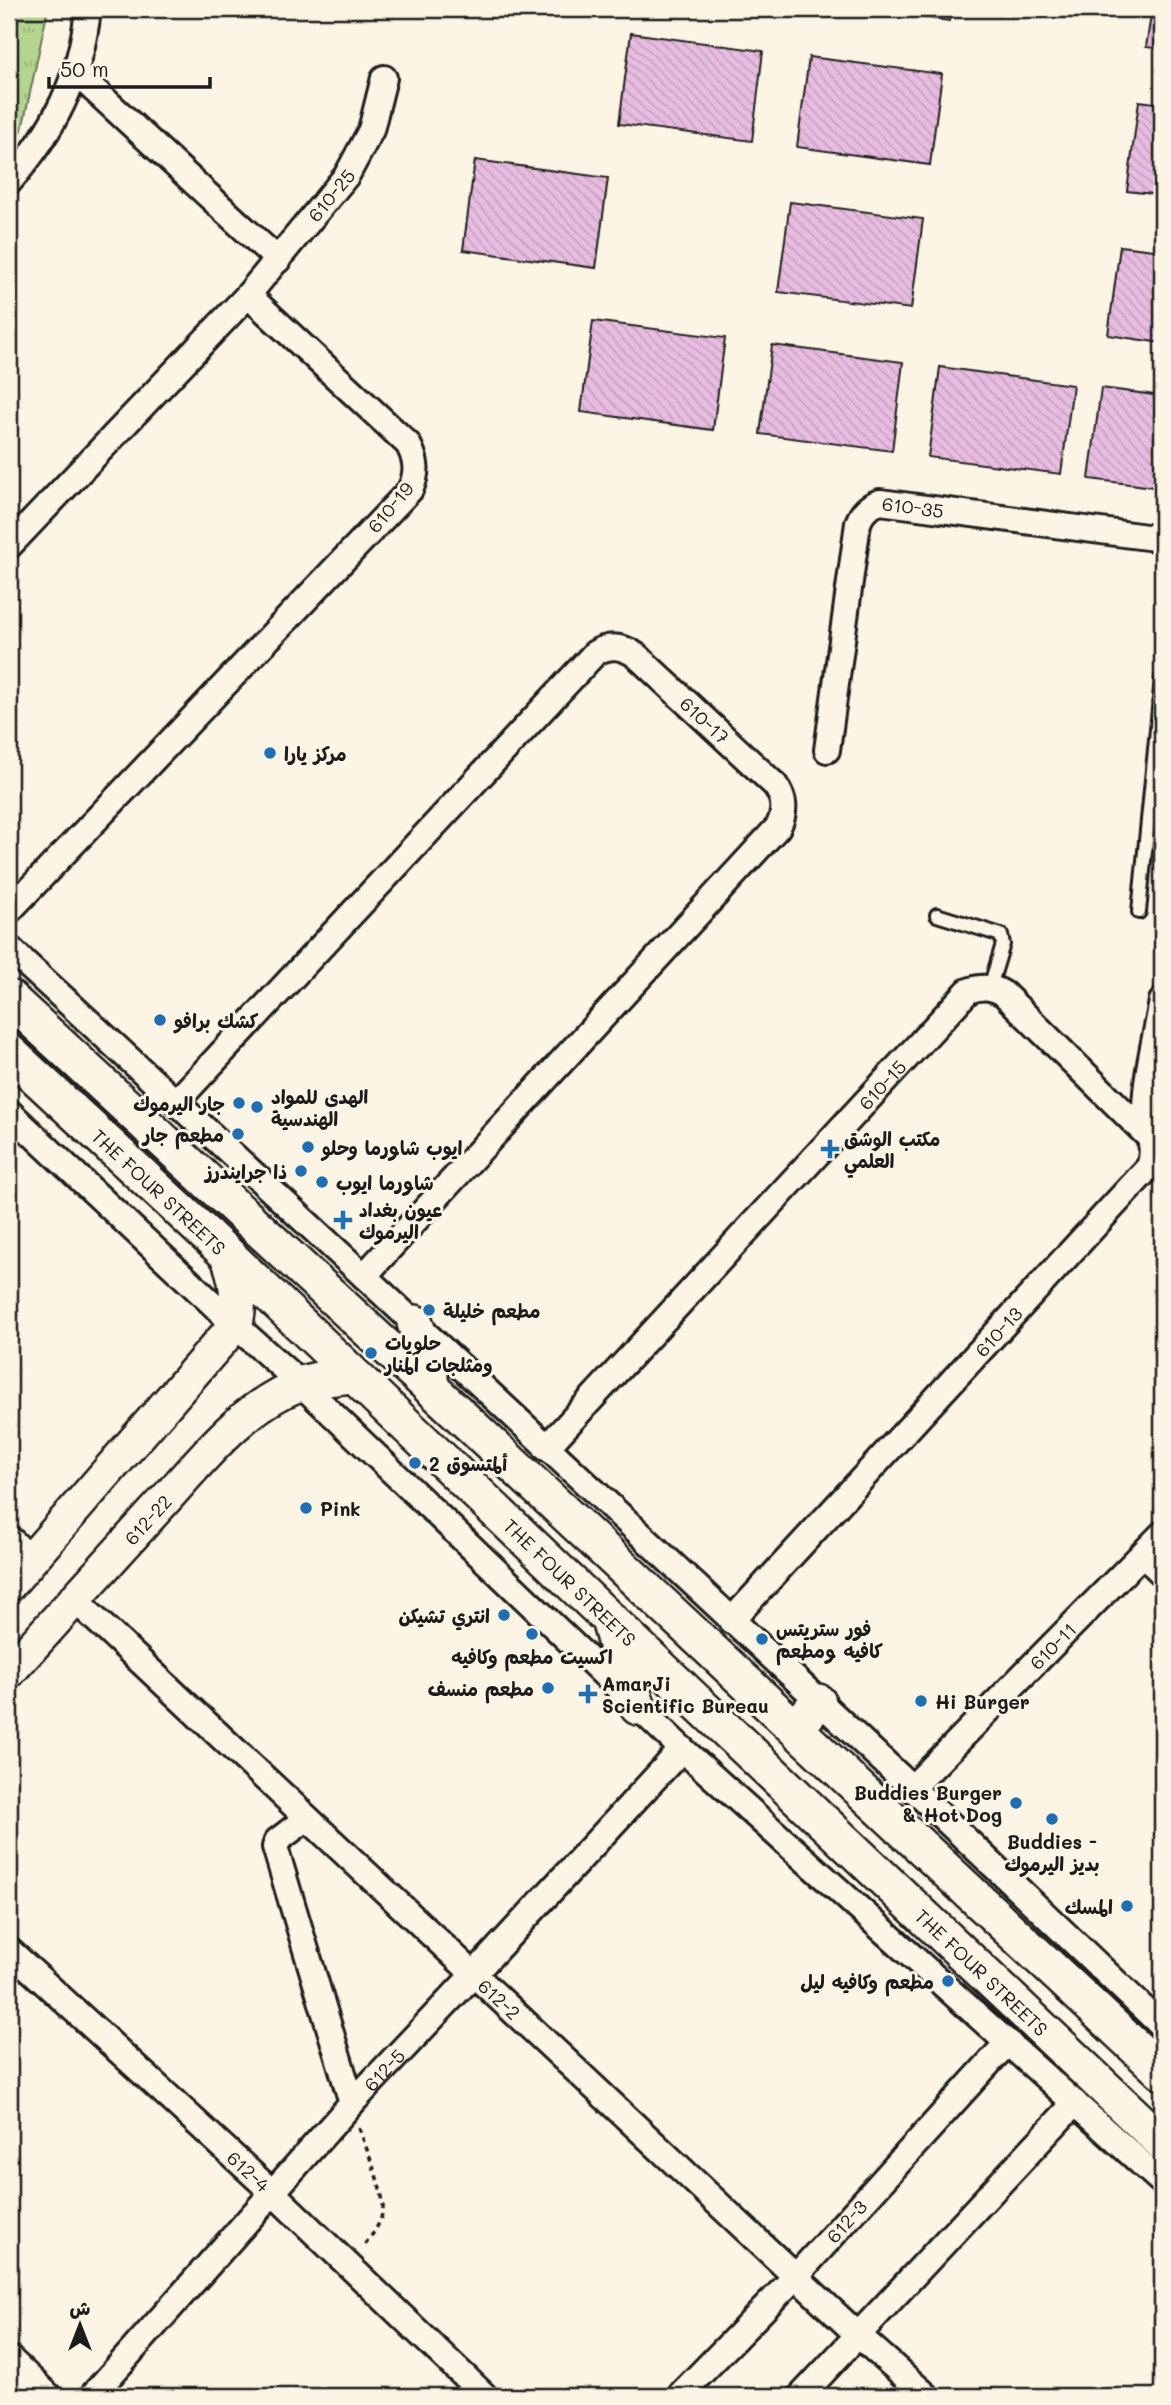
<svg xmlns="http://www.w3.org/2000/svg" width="1171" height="2405" font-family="Mali,'Playpen Sans Arabic',sans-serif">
<defs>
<pattern id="grass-tufts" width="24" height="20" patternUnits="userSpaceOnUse" patternTransform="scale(1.75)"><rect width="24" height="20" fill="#b4d58f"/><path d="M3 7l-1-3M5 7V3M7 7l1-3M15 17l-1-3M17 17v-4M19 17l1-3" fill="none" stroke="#9ab67b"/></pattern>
<pattern id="building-back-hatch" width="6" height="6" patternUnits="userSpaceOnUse" patternTransform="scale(1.75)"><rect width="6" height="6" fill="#e8bce0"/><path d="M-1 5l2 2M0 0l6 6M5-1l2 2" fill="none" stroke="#c6a1c0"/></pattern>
</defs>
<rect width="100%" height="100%" fill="#fcf5e5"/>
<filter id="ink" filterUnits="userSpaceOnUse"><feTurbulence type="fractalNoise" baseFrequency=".0143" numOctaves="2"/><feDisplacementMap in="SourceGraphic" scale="14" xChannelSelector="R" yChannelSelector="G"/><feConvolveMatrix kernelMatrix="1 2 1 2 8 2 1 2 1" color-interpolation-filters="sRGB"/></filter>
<g filter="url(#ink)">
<path fill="url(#grass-tufts)" stroke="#687856" stroke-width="2" d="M9,9H48L22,130L9,145Z"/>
<path fill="url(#building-back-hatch)" stroke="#1c1c1c" stroke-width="2" d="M861,9H951L949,21Z
M1152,9H1162V49L1146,47Z
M631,33L763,51L752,141L619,124Z
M809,57L942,74L930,165L797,147Z
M1139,101L1162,104V195L1127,191Z
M475,160L608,178L596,268L463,250Z
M790,202L923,219L911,309L778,292Z
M1120,246L1162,251V343L1108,335Z
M593,321L725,338L713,430L581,412Z
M772,345L903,362L892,451L760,434Z
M940,367L1073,385L1061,474L928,457Z
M1101,388L1162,396V488L1089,479Z"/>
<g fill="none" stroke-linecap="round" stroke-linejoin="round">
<defs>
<path id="service" d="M1139,912L1162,678
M937,915L1001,935L1003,944L990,987"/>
<g id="minor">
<path d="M76,73L278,260"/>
<path d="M9,182C54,131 81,78 88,9"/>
<path id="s1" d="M248,295L347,175L371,130L384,78"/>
<path d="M9,546L248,295L408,444C417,461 418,473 410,490L9,911"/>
<path id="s2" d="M827,750L858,523C862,512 868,506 880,502L1162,539"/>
<path d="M9,948L364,1276L912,1788L1162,2026"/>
<path id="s3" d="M177,1101L595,653C610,644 623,646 637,656L775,785C785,799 786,811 778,827L364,1276"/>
<path d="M9,1112L235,1325L301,1384L682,1749L1162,2182"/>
<path id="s4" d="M546,1448L968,991C981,986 992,986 1004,994L1149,1137"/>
<path d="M9,1538L32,1560"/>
<path d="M1143,1555L1162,1573"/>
<path id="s5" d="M74,1599L858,2335L927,2396"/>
<path id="s6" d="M731,1621L1149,1167C1157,1146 1145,1129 1145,1108C1146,1073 1156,1036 1162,1001"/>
<path id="s7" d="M912,1788L1162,1534"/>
<path d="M307,1818L277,1841L275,1847L352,2103"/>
<path id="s8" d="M9,1950L272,2192L485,2396"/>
<path d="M9,2358L49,2396"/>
<path id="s9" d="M92,2396L352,2103L474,1974L682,1749"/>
<path id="s10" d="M679,2396L796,2276L1008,2042"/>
<path d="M801,2396L1075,2103"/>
</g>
<g id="tertiary">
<path d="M9,1585L235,1325"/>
<path id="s11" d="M9,1672C57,1619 105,1566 153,1513C197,1466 239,1407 301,1384"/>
</g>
<g id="secondary">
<path d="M9,998L431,1388L1162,2072"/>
<path id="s12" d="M9,1052L228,1255L609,1619L1162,2142"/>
<path d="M228,1255C238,1279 240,1300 235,1325"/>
<path d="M415,1323L429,1366L431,1388"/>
<path d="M301,1384L326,1378L352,1375"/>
<path d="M609,1619L617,1649L638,1707"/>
<path d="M796,1728L818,1702"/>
</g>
</defs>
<use href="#service" stroke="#1c1c1c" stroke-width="18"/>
<use href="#minor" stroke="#1c1c1c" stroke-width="30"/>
<use href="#tertiary" stroke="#1c1c1c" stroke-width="37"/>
<use href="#secondary" stroke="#1c1c1c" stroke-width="40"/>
<path stroke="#1c1c1c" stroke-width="3.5" stroke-dasharray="5 5" stroke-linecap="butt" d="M359,2128C366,2148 381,2184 383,2203C384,2220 373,2235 362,2247"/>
<use href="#service" stroke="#fcf5e5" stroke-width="12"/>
<use href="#minor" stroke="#fcf5e5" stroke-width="24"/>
<use href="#tertiary" stroke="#fcf5e5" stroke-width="32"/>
<use href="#secondary" stroke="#fcf5e5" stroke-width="35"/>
</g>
</g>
<g fill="#1f6fb2" stroke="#fcf5e5" stroke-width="2.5">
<circle cx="270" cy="753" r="7"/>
<circle cx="160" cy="1020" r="7"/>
<circle cx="239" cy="1103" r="7"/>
<circle cx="257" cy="1107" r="7"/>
<circle cx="238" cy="1134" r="7"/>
<circle cx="308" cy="1147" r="7"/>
<path d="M826.5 1138.5h7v7h7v7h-7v7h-7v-7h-7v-7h7z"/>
<circle cx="301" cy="1171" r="7"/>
<circle cx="322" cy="1182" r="7"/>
<path d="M339.5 1209.5h7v7h7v7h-7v7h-7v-7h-7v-7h7z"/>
<circle cx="429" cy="1310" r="7"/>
<circle cx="371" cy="1353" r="7"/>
<circle cx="415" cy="1463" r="7"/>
<circle cx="306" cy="1508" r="7"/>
<circle cx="504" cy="1615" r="7"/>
<circle cx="532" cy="1634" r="7"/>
<circle cx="762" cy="1639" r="7"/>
<circle cx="548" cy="1688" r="7"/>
<path d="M584.5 1683.5h7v7h7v7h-7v7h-7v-7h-7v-7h7z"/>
<circle cx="921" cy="1701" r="7"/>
<circle cx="1016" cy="1803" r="7"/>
<circle cx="1052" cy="1819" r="7"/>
<circle cx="1127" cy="1906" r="7"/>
<circle cx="948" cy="1981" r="7"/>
</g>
<g text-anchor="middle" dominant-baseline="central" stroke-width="6" stroke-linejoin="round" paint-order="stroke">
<g font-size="19" fill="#1c1c1c" stroke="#fcf5e5">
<text stroke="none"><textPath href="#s1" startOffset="130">610-25</textPath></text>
<text transform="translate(390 507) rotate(-50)">610-19</text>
<text stroke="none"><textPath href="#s2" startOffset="294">610-35</textPath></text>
<text stroke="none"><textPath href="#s3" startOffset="751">610-17</textPath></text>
<text stroke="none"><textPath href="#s4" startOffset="495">610-15</textPath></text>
<text stroke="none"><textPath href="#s12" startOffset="205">THE FOUR STREETS</textPath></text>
<text stroke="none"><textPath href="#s6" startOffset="394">610-13</textPath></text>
<text stroke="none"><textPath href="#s11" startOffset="206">612-22</textPath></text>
<text stroke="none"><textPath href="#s12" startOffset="772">THE FOUR STREETS</textPath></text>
<text stroke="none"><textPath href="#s7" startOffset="200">610-11</textPath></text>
<text stroke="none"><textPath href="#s12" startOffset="1339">THE FOUR STREETS</textPath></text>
<text stroke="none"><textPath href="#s5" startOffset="584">612-2</textPath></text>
<text stroke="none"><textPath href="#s9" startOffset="438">612-5</textPath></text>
<text stroke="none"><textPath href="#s8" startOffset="326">612-4</textPath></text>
<text stroke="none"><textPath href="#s10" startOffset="242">612-3</textPath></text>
</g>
<g font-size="19" font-weight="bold" fill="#1c1c1c" stroke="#fcf5e5" text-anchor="start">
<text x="284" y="753">مركز يارا</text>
<text x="174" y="1020">كشك برافو</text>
<text x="271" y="1096">الهدى للمواد<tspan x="271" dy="22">الهندسية</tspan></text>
<text x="225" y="1103" text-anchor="end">جار اليرموك</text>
<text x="224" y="1134" text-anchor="end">مطعم جار</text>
<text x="844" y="1138">مكتب الوشق<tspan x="844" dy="22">العلمي</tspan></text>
<text x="322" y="1147">ايوب شاورما وحلو</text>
<text x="287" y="1171" text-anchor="end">ذا جرايندرز</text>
<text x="336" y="1182">شاورما ايوب</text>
<text x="359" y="1209">عيون بغداد<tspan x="359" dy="22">اليرموك</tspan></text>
<text x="443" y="1310">مطعم خليلة</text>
<text x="385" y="1342">حلويات<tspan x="385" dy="22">ومثلجات المنار</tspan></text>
<text x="429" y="1463">ألمتسوق 2</text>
<text x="320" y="1508">Pink</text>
<text x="490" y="1615" text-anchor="end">انتري تشيكن</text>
<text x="776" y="1628">فور ستريتس<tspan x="776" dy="22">كافيه ومطعم</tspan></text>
<text x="532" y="1656" text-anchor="middle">اكسيت مطعم وكافيه</text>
<text x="602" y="1683">AmarJi<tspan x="602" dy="22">Scientific Bureau</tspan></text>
<text x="534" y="1688" text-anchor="end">مطعم منسف</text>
<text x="935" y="1701">Hi Burger</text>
<text x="1002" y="1792" text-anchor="end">Buddies Burger<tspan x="1002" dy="22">&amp; Hot Dog</tspan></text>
<text x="1052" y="1841" text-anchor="middle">Buddies -<tspan x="1052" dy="22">بديز اليرموك</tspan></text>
<text x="1113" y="1906" text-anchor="end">المسك</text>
<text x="934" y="1981" text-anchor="end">مطعم وكافيه ليل</text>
</g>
</g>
<rect width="1171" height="2405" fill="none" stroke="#fcf5e5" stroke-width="35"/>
<rect x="18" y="18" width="1136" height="2370" fill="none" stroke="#1c1c1c" stroke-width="2.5" filter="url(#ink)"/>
<g transform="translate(80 2325)" stroke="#fcf5e5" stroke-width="5" paint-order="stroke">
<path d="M0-5L12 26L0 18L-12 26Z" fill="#1c1c1c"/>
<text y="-10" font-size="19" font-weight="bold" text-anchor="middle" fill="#1c1c1c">ش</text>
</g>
<path d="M49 77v10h161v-10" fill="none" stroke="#1c1c1c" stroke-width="3.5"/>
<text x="60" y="77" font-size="21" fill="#1c1c1c" stroke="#fcf5e5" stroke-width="5" paint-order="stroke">50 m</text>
</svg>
